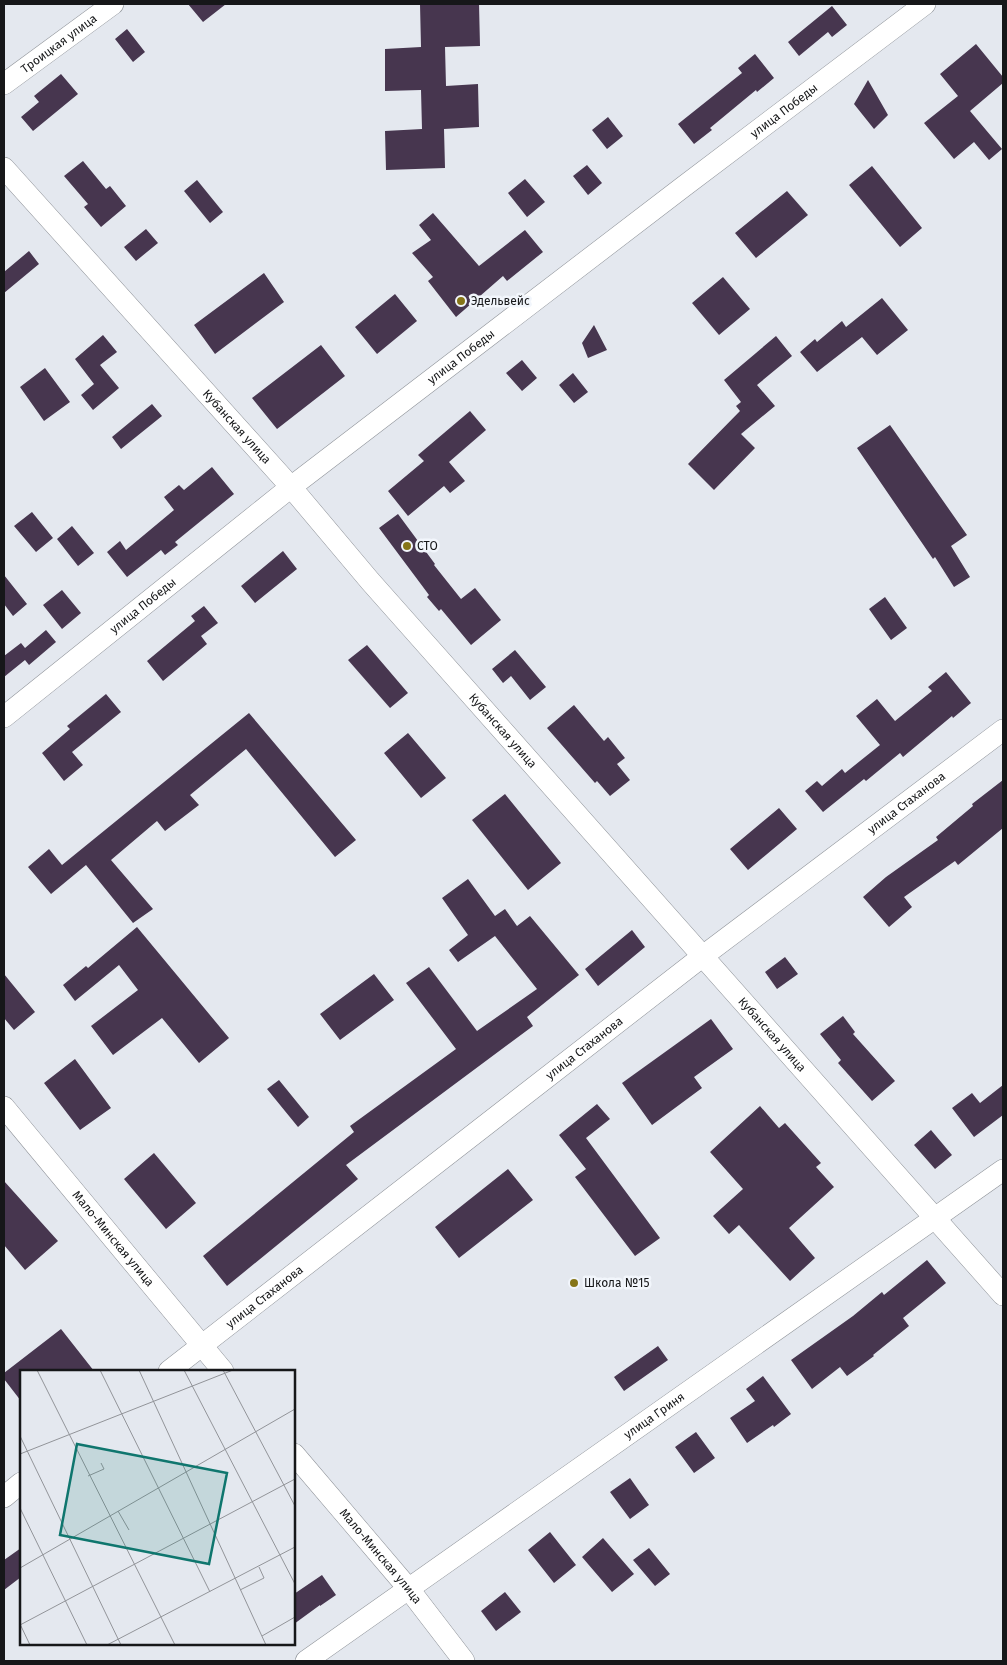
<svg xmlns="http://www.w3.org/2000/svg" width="1007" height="1665" font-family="'Fira Sans',sans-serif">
<rect width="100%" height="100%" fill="#e4e8ef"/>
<path fill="#47364f" d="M188,4H226L203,22Z
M420,4H479L480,46L445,47L446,86L478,84L479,127L444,129L445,168L386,170L385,131L422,129L421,90L385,91V49L421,47Z
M832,6L847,25L832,37L828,32L799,56L788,42Z
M127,29L145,52L133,62L115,39Z
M976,44L1003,77V83L970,111L1002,149L989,160L974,142L954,159L924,123L958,96L940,74Z
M755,54L774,78L757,92L756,90L710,128L712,130L694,144L678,124L742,73L738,68Z
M61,74L78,94L33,131L21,117L39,102L34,96Z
M868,80L888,115L874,129L854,104Z
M608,117L623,136L607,149L592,130Z
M83,161L106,189L110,186L126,206L101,227L84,207L88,204L64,176Z
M587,165L602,183L588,195L573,176Z
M872,166L922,228L900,247L849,185Z
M525,179L545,202L527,217L508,193Z
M197,180L223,212L210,223L184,191Z
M787,191L808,215L756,258L735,233Z
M433,213L479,266L525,230L543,252L507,281L503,276L456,317L428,281L433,277L412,253L431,240L419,225Z
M146,229L158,243L136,261L124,247Z
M29,251L39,264L4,293V272Z
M264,273L284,302L215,354L194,325Z
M723,277L750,309L719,335L692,303Z
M395,294L417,321L377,354L355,327Z
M882,298L908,330L877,355L862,337L817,372L800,352L815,339L817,342L842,321L846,327Z
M594,325L607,350L588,358L582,343Z
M103,335L117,352L100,365L119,388L93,410L81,395L94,384L75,359Z
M776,336L792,356L757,385L775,406L741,434L755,448L714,490L688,464L740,411L736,406L741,402L724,380Z
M321,345L345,376L277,429L252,398Z
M522,360L537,378L522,391L506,373Z
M45,368L70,402L44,421L20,387Z
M573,373L588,392L574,403L559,385Z
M152,404L162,416L121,449L112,437Z
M470,411L486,430L449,462L465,481L450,493L444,486L408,516L388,491L424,461L418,455Z
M890,425L967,535L951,546L970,577L954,587L935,557L933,559L857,448Z
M212,467L234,494L175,542L178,545L165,555L161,550L127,577L107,552L120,541L126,550L174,510L164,497L179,485L184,490Z
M32,512L53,538L36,552L14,526Z
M398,514L435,564L434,565L461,599L475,588L501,620L471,645L441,609L439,611L427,597L429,595L379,528Z
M72,526L94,553L78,566L57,539Z
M283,551L297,569L255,603L241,586Z
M4,575L27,604L13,616L4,604Z
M62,590L81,613L62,629L43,605Z
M885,597L907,628L891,640L869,609Z
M204,606L218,623L201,636L207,644L163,681L147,661L195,621L191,616Z
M46,630L56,642L29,665L25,660L4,677V656L21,643L25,648Z
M367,645L408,693L390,708L348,660Z
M515,650L546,687L530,700L511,676L503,683L492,669Z
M946,672L971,703L953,718L952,716L903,757L900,753L866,781L864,779L823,812L805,791L817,781L822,786L842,769L845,773L880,745L856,716L877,699L895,721L932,691L928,687Z
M106,694L121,712L72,752L83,765L64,781L42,753L70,729L67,726Z
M574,705L604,741L608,737L625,758L617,764L630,780L610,796L597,781L595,783L547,728Z
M249,713L356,840L335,857L246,749L190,795L199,805L165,831L157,821L111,860L153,909L133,923L86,865L51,894L28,867L49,849L62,865Z
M408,733L446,778L421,798L384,753Z
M1003,780V828L958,865L955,861L904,897L912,907L889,927L863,897L886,877L938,840L936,837L973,806L972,804Z
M505,794L561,863L528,890L472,820Z
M779,808L797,829L748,870L730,849Z
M468,879L495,916L505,909L517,926L530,916L579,975L527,1017L533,1026L346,1165L358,1179L227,1286L203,1256L354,1132L350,1126L456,1049L406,983L429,967L477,1031L537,989L495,936L458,962L449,950L468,935L442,898Z
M137,927L229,1038L199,1063L162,1018L113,1055L91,1026L138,990L119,965L75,1001L63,985L86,966L88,968Z
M632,930L645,947L598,986L585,969Z
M785,957L798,974L777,989L765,972Z
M4,974L35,1012L14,1030L4,1018Z
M374,974L394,1000L340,1040L320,1014Z
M843,1016L855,1032L853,1034L895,1081L872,1101L838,1063L841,1060L820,1034Z
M711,1019L733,1049L694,1077L702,1088L652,1125L622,1083Z
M75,1059L111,1108L80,1130L44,1083Z
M279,1080L309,1117L298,1127L267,1089Z
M1003,1085V1115L974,1137L952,1108L972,1093L980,1103Z
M597,1104L610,1119L586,1138L660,1238L635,1256L575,1177L586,1169L559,1135Z
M760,1106L779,1128L785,1123L821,1163L816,1167L834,1187L789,1228L815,1258L790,1281L739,1225L729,1234L713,1216L743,1189L710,1152Z
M931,1130L952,1155L935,1169L914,1145Z
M154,1153L196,1203L166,1229L124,1179Z
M508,1169L533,1200L459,1258L435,1227Z
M4,1181L58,1241L25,1270L4,1245Z
M927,1260L946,1283L903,1318L909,1326L873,1355L874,1356L847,1376L840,1367L812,1389L791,1360L853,1316L882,1292L884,1295Z
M61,1329L94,1371H21V1401L4,1379V1373Z
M658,1346L668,1360L624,1391L614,1377Z
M763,1376L791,1414L774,1427L773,1425L747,1443L730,1418L755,1401L746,1389Z
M696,1432L715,1458L694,1473L675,1447Z
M630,1478L649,1505L630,1519L610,1492Z
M550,1532L576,1565L554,1583L528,1550Z
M603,1538L634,1574L612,1592L582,1557Z
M21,1548V1577L4,1590V1560Z
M649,1548L670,1574L655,1586L633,1560Z
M322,1575L336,1595L320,1606V1605L294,1624V1594Z
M505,1592L521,1612L496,1631L481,1611Z"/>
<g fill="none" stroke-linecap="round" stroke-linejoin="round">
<defs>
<g id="minor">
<path id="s1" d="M4,84L113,4"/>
<path id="s2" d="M4,168L291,487L370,581L1003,1295"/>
<path id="s3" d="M4,717L291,487L683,187L925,4"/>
<path id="s4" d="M4,1107L223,1371"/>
<path id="s5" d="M169,1371L703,956L1003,730"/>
<path id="s6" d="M294,1454L408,1588L464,1661"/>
<path d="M4,1497L21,1483"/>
<path id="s7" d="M306,1661L1003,1170"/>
</g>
</defs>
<use href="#minor" stroke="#90949a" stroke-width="22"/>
<use href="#minor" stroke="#fff" stroke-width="21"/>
</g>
<g fill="#867518" stroke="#f2f6fc" stroke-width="2">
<circle cx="461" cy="301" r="5"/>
<circle cx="407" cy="546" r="5"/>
<circle cx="574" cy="1283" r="5"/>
</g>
<g text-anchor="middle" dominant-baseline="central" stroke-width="5" stroke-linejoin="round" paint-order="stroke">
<g font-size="12" fill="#161719" stroke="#f2f6fc">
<text stroke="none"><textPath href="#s1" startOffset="68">Троицкая улица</textPath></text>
<text stroke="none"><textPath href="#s3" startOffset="988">улица Победы</textPath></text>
<text stroke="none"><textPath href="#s3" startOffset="582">улица Победы</textPath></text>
<text stroke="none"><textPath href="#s2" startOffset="348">Кубанская улица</textPath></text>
<text stroke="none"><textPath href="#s3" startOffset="178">улица Победы</textPath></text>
<text stroke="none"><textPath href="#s2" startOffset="752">Кубанская улица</textPath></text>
<text stroke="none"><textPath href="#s5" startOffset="931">улица Стаханова</textPath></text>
<text stroke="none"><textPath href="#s2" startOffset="1158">Кубанская улица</textPath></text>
<text stroke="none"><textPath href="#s5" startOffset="526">улица Стаханова</textPath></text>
<text stroke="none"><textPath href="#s4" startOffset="171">Мало-Минская улица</textPath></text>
<text stroke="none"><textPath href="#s5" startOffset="121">улица Стаханова</textPath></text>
<text stroke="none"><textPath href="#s7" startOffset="426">улица Гриня</textPath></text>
<text stroke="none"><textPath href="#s6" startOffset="134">Мало-Минская улица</textPath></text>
</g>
<g font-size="12" fill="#161719" stroke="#f2f6fc" text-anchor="start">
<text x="471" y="301">Эдельвейс</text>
<text x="417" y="546">СТО</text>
<text x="584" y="1283">Школа №15</text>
</g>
</g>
<g transform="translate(20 1370)">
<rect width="275" height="275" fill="#e4e8ef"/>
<path fill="none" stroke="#929499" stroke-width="1" d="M17,0L155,275M80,0L190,222M119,0L246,275M164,0L275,214M203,0L275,136M0,66L101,275M0,84L213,0M68,106L84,99L81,93M0,138L67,275M98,141L109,160M0,198L275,39M220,220L244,208L239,197M0,254L10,275M0,255L275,109M242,266L275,247M87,275L275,177"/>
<path fill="#0f766e" fill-opacity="0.15" stroke="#0f766e" stroke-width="2.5" d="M57,74L207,103L189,194L40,165Z"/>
<rect width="275" height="275" fill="none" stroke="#161719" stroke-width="2.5"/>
</g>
<rect width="1007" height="1665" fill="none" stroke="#161719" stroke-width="10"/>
</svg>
